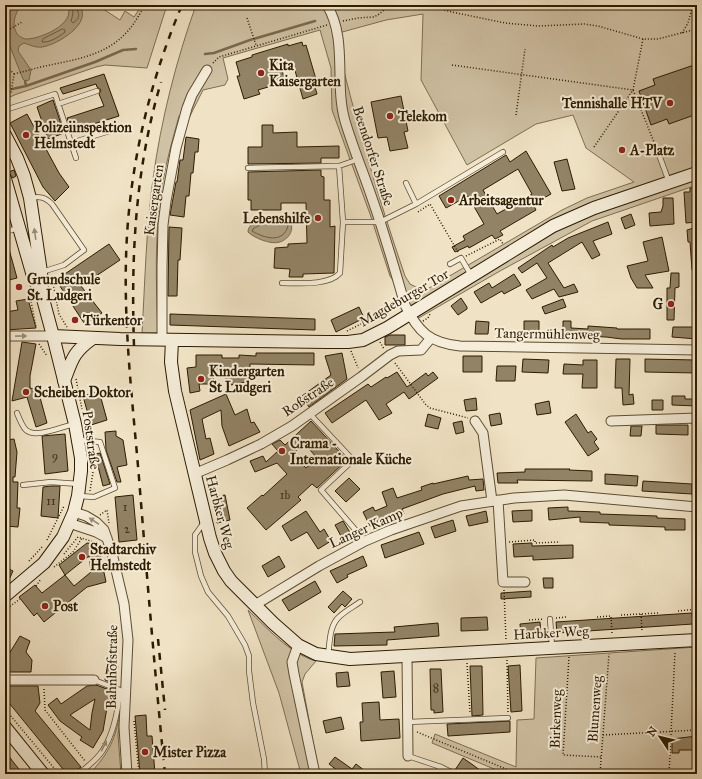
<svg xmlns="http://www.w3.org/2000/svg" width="702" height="779" font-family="'IM FELL Great Primer',serif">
<rect width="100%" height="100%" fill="#f0e3c5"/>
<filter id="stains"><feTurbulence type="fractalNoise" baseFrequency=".005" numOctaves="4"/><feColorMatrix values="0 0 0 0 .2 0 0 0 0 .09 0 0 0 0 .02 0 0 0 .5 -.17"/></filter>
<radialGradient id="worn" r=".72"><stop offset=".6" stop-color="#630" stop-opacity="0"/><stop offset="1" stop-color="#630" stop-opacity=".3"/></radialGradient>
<path fill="#cfc1a4" stroke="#7e6e52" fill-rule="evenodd" d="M5,5H97L120,20L125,11L134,17L142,5H167L147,68L105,65L96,67L17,94L5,99Z
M196,5H697V185L592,221L500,271L410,323L394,282L390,276L370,214L332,110L331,68L320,30L223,58L228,79L225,85L203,90L189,118L179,116C173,138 167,159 163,181C154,232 156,282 158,333H142C145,282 146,230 153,179C161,120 176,61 196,5ZM423,14L421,80L467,165L536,124L573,115L586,148L634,182L587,198L562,210L424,291L410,284L405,276C378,197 354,116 335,34L386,20Z
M248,610C267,628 290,654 316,661L305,674L302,682L319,774H301L279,693Z
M697,647V774H506L432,743L435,734L516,767L517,720L534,719L536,658Z
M121,708L118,735L121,774H94L93,770C112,749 116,735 121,708Z"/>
<path fill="#ae9f82" stroke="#7a6a4e" d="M5,5H21C15,14 11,24 17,34C19,36 22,38 25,39C38,40 78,24 67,5H79C94,23 57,45 42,47C36,48 30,45 24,43L19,46L18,51L31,70L29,80L25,81L23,79L5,34Z
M280,216C297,220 294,237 280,242C271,245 254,238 248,232C248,220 270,217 280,216Z"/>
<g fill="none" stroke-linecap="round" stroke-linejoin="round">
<path stroke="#6e5d41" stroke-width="1" d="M71,5C74,10 73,15 71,21L73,23C83,16 77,13 76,5
M63,29L65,30V32C59,37 49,43 42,42L43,39Z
M280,220L286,222L288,226C283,244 264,238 252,231L253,229C260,224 271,221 280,220Z"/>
<path stroke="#7a6a4e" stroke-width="2.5" d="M618,5L632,7L647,5
M205,54L214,53L250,40L315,21
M25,81L26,86
M12,89L26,86L95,62L123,50L136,49"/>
</g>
<path fill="#928366" stroke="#2d1b00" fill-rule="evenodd" d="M302,42L303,46L306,45L318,86L315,87L317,94L303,99L294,67L282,70L285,82L258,90L260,94L244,99L237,76H240L236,62L252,57V55L288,44V46Z
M697,64V114L669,124L667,119L651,125L639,91L655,85L653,79Z
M104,74L119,116L71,131L67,118L104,106L99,94L101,90L97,87L96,84L63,94L60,88Z
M401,96L408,131L404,132L408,148L390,151L387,137L378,138L371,102Z
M53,100L64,133L48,139L37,107Z
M27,114L59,173L69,187L55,201L43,187L10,123Z
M262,125H273V133L297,132V147L339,146V158H321V163L248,164V147H262Z
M186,137L199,139L198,152H195L193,173H191L189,196H186L184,217L170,215L176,182H177L180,160H183Z
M526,151L551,194L533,204L536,210L500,231L503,235L495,239L492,235L469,248L468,246L455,252L452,247L465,240L463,236L484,224L468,196L446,208L439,196L506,155L510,162ZM518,169L532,194L497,214L483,190Z
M567,159L575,189L562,191L554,162Z
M14,170L16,176L13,178L9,173L11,171Z
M321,170V176L324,177V200H330V227L335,226L334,273L303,274V277H289L290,269L274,268L275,248L288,247V244L307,243L306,203H281V210H251V200H248V172Z
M690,188H696L697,222L686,223L684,192H690Z
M663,198H673L674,224L650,226L649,213L661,212L663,206Z
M631,214L635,225L625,229L621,218Z
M608,222L612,234L593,241L600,255L592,259L582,242L548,263L564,288L574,284L578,292L559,297L554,289L532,299L526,290L547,278L537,263L522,273L518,268L552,245L553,247L568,238Z
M169,227L182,228L180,260H178L177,296H168Z
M697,227V270H692L690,242H688L687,230Z
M662,237L669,271L645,275L653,288H637L631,278L627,266L648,261L643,242Z
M7,242L17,278L5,281V243Z
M109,244L120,260L81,286L102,313L87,323H84L56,280Z
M671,273H679V287L675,288L674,320H667V288H670Z
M514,274L521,285L504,294L502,291L481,303L474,292L489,283L492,288Z
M461,298L467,307V309L458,315L451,306Z
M28,299L36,328L5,330V312L18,310L16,301Z
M563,299L566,307L545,314L542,307Z
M359,307L364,318L336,332L331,320Z
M170,314L315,319V330L170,325Z
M476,321L489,322L488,334H475Z
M524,321H539V335H524Z
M563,321H571V328L588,329V326L617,328V329H650V339H622L606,337L579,336V339H563Z
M673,327H697V339L672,337Z
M390,335H405V345H385V337Z
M22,342L36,344L30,376V388L38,390L47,423L36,427L27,397L12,401Z
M256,353H314V365L250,364V381L226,386V374H214L213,384H199L200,391L190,393L187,368L196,367V355H222V358H239V355L256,356Z
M342,353L347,379L309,407L302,396L331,375L325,356Z
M463,356H482V372H463Z
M523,359L549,360L548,373L522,372Z
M616,359H630L629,395L633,394L634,404L623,405L622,388H615Z
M645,359L697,360V373L645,372Z
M583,360H597V388H582L583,374H563L564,364L583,365Z
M497,366H516L515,381H496Z
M397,372L407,387L426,373L428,376L433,372L438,378L409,399L404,392L386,404L392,413L379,420L366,400L332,423L325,413L368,384L371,387L386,377L387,378Z
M99,391L107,420L91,425L83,396Z
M226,394L235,415L247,409L251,423L254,422L260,432L229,446L222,426L221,410L202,419L206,439L210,438L214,454L200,460L190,410Z
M672,396H685V399H697V406L672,405Z
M476,398L477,410L466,411L464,400Z
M652,400H663V410H652Z
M549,401L551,413L537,415L535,404Z
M500,413L502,424L491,426L489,415Z
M428,414L441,418L438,429L425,426Z
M576,414L588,433L591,431L597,439L594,442L599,449L588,456L565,422Z
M311,421L347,460L317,488L312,484L298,497L301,500L266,530L247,508L262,495L263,496L287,474L277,463L255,472L250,461L263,456L266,462L278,451L272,444L280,440L285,445ZM304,443L317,458L306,468L293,454Z
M462,421L464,432L456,434L453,423Z
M656,425H688V435L656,434Z
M631,426H642L641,436H630Z
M116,431V436L123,440L127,465L117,467L121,482H117L106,450L105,432Z
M65,434L68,471L45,474L42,436Z
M14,439L17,452L15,477H13V482H18L17,508H20L18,527L5,526V440Z
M100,453L110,484L103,486L95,454Z
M525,469H570L569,470L592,471V481L517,480L518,483H498L497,473L525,472Z
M605,474L638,476L637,486L605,484Z
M468,476L469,480L483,479L484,490L476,491L475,486L443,494L402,509L404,514L389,519L388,517L370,526L363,512L373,507L375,511L387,506L382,492L393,488L397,498L422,490L421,487L433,483V484Z
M349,478L360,489L346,502L335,491Z
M643,481L692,484V494L642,491Z
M51,486H60L58,518L41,516L43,487Z
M133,495L137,540L119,542L115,497Z
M225,495L230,520L217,523L212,497Z
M568,507V511L600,512V514L657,516V518L685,519V530H665V527L609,525V523L580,522V517L549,520L548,508Z
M532,510V521L513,522L512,511Z
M306,511L320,532L324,529L331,541L318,549L307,532L291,541L282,526Z
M486,511L488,522L469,526L466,516Z
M453,520L456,531L435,538L431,527Z
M343,521L351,534L342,538L335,525Z
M419,532L424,544L385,558L381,545Z
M87,543L94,544L99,548L106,582L87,587L44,622L37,613L34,616L19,597L35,585L42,593L65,575L74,586L91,572L89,556L65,575L59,565Z
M532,543V546L573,545V558L533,560V556L514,557L513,544Z
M279,556L285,567L268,577L262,566Z
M363,556L367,566L347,575L348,577L337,583L330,571Z
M5,567L13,571L7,584L5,586Z
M543,578H553V588H544Z
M315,581L321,592L289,611L282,600Z
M343,591L352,599L345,607L342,604L334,613L328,607Z
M531,591V597L501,599V593Z
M692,613L693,624L557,633L556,622Z
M487,617L488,630L461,631V618Z
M540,622L541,634L521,636L520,624Z
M438,623L439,636L387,640V645L334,646L335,634L395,632L394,627Z
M20,636L30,641L26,652L32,660L31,672H5V650L9,654Z
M108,663L118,666L115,684L105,680Z
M520,665L522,711L511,712L508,666Z
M470,666H482L483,715L472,716Z
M430,669H441L443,712L434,713V710H431Z
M394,671L396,697L383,698L381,672Z
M348,672L350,686L337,687L336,673Z
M96,685L110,690L103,731L93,748L80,740L82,737L60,721L48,705L57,698L61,704L87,686ZM95,699L92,713L90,730L70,715Z
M5,686H38L40,703L35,711L81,767L75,771L74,774H67L5,698Z
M379,702L380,720L399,719L400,738L361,741L360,722H363L362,703Z
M146,715L147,736H152L155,774H140L135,716Z
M341,717L344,729L326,733L323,721Z
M510,721V732L448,736L447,724Z
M697,736V750H679V753H672V739Z
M5,751L14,763L23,774H5Z
M335,757L352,769L356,764L369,774H342L329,764Z
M463,758L473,765L485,774H460L455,770Z"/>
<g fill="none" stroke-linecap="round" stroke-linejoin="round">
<defs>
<path id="lane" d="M58,104L97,91
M5,110L55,94L76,158
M71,143L116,129
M668,149L658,152L669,182
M339,166L359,159
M248,168L339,166L343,222L340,273C329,286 297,283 282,283
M406,183L416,204
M30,198C40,196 45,197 52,204L84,250L64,265L42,272
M343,222H380L416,204L503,152
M5,232L18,228
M450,264L461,258L471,275
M17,413C19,418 22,426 26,430C36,439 63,426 75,424
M310,414L353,460L321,490L365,541
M79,440L100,442L115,488L94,497L79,496
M23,485L51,482L79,484
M205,521L195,535V552L201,576L208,592L228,616L245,645L249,656V671L253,703L264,759L265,774
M550,619L552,647
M328,655C330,643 329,626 339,617C345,611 353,607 360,602
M408,722L508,718
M408,756L441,767L455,774
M78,774C87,767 97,760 103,750C114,733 118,711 120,690L94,680
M436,774L441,767"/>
<path id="street" d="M327,5C348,40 334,83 345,121C353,148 364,174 373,201C385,235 395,270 405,305C418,332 430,343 460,346L697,350
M5,336H53
M162,340V267L163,225L166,201L176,148L187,108L192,95L207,70
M475,421L483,433L492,501
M611,421L697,418
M194,474L227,460L261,444L292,426L361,377L390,355L398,351L421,350L431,338
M498,500L503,582H525
M74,512L86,516L96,522L104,530L112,553L124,604L128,640L124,727L127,774
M69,523L96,532L107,538
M255,605L319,566L365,541L391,530L461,506L514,498L564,495L697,507
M298,645L292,662L294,674L315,774
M407,656L408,756
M5,680H94"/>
<path id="secondary" d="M5,135L17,158L24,176L30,198L41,272L42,288
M5,179L33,276L43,299L53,336L75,424L81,458V471L78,496L74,512L63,537L44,563L5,596
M53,336L120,339L326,342H348L363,340L387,328L553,226L594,208L697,173
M172,340L171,362L175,391L210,538L215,553L224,571L231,581L273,623L298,645L316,654L350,659L697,640
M64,381C72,360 73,352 93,338
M5,727L43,774"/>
</defs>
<use href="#lane" stroke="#5e4d31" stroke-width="6"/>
<use href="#street" stroke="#5e4d31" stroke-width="11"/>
<use href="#secondary" stroke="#2d1b00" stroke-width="14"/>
<path stroke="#2d1b00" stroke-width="1.5" stroke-dasharray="1 2" stroke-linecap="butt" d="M424,5L452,12L505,23L538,26L584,24L598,26L643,39H658L697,29
M247,18L256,45
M343,21L358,18L373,17L378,15L390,5
M5,32L22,22
M682,33L688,23L693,5
M213,63L219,57L327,25
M5,65L14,74
M452,65L633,90L656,147
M14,74C23,72 32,69 41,67C71,60 104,57 126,33C134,25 139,15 145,5
M5,94L11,92L14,74
M516,115L525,49
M5,116L9,125
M594,147L633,90L643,39
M418,212L430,204L458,252
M466,256L500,239L503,244
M53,284L59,314L67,327
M30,296L36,327
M423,321L428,318L430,314
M347,331L367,321L389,314
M380,342L384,349
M39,344L47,356
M351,351L358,368
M395,363L426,405L430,408L468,418
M76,379L82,409
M90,491L94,466L90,448
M100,515L107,510L109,523
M47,540L64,506
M509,542L535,540V543L560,542
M64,554L78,537L97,543
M29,561L43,546
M54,567L73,552L82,538
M36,586L41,579
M504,590L506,640
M5,610L20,599
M678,611L697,609
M641,614L642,632
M621,615L659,613
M597,617L611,616L612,634
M556,618L566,617
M529,620L544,619
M569,657L563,755L601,757
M507,660L508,712
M467,663L470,713
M44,689L45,710L85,761
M5,709L59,774
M134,721L139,774
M417,732L518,774
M603,735L697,730
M600,774L609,654
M669,774L675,652"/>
<use href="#lane" stroke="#f5edd9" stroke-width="4.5"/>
<use href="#street" stroke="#f5edd9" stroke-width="9"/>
<use href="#secondary" stroke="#f5edd9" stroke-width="12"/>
<path stroke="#2d1b00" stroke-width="2.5" stroke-dasharray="7 7" stroke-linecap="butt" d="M134,346C131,255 135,170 161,82
M158,639L165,710
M165,774C155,675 147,577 139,478C133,405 124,333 126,259C128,173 148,85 182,5"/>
</g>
<defs><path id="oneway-solid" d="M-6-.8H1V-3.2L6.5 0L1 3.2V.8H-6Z"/></defs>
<g fill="#9b8e77">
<use href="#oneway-solid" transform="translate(35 234) rotate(-98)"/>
<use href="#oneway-solid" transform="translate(21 336) rotate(-1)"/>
<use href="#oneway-solid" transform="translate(94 521) rotate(-147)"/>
<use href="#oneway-solid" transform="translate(104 746) rotate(-63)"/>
</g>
<g fill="#8f2418" stroke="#f5edd9" stroke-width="1.5">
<circle cx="261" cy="73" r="4"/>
<circle cx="670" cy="103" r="4"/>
<circle cx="390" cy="116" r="4"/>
<circle cx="26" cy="135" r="4"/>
<circle cx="622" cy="150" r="4"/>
<circle cx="451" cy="200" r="4"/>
<circle cx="318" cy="218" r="4"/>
<circle cx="19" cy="287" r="4"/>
<circle cx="671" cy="304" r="4"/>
<circle cx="75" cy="320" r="4"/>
<circle cx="201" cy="379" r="4"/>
<circle cx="26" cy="392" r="4"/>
<circle cx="282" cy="451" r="4"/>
<circle cx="82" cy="557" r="4"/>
<circle cx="45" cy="606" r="4"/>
<circle cx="145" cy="752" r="4"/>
</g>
<g text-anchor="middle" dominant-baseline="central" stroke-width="4" stroke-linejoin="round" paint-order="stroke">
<g font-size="12" fill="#46351a">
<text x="55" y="456">9</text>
<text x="285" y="495">1b</text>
<text x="51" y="501">11</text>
<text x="125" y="507">1</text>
<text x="127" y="529">2</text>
<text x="436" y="688">8</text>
</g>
<g font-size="14" font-weight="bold" fill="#2d1b00" stroke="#f5edd9" text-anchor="start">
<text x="269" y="65">Kita<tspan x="269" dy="16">Kaisergarten</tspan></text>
<text x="662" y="103" text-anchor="end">Tennishalle HTV</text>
<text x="398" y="116">Telekom</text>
<text x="34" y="127">Polizeiinspektion<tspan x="34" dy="16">Helmstedt</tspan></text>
<text x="630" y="150">A-Platz</text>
<text x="459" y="200">Arbeitsagentur</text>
<text x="310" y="218" text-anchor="end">Lebenshilfe</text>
<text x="27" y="279">Grundschule<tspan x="27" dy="16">St. Ludgeri</tspan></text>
<text x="663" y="304" text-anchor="end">G</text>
<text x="83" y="320">Türkentor</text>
<text x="209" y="371">Kindergarten<tspan x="209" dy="16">St Ludgeri</tspan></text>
<text x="34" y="392">Scheiben Doktor</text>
<text x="290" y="443">Crama -<tspan x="290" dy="16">Internationale Küche</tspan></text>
<text x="90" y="549">Stadtarchiv<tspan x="90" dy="16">Helmstedt</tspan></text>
<text x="53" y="606">Post</text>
<text x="153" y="752">Mister Pizza</text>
</g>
<g font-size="14" fill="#2d1b00" stroke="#f5edd9">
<text transform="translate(373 156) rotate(72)">Beendorfer Straße</text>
<text transform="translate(154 200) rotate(-82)">Kaisergarten</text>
<text transform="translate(404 298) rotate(-30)">Magdeburger Tor</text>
<text transform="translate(547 334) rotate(1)">Tangermühlenweg</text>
<text transform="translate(308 397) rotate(-34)">Roßstraße</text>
<text transform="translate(91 440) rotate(82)">Poststraße</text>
<text transform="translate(220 512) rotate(75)">Harbker Weg</text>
<text transform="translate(366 528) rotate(-24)">Langer Kamp</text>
<text transform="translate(551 633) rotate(-3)">Harbker Weg</text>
<text transform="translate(112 667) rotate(-89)">Bahnhofstraße</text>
<text transform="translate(595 709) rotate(-86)">Blumenweg</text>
<text transform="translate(556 719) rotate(-88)">Birkenweg</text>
</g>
</g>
<rect width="702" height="779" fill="none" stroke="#f0e3c5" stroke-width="20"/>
<rect x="6" y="6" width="690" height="767" fill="none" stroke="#2d1b00" stroke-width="2"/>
<rect x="10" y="10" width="682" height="759" fill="none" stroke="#2d1b00"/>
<g transform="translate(660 737) rotate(305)" stroke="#f5edd9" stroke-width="3" paint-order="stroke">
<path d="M0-3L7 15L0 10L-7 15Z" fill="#2d1b00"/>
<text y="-6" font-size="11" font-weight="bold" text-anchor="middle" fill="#2d1b00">N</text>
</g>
<rect width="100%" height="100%" filter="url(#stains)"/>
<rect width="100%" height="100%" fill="url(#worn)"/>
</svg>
